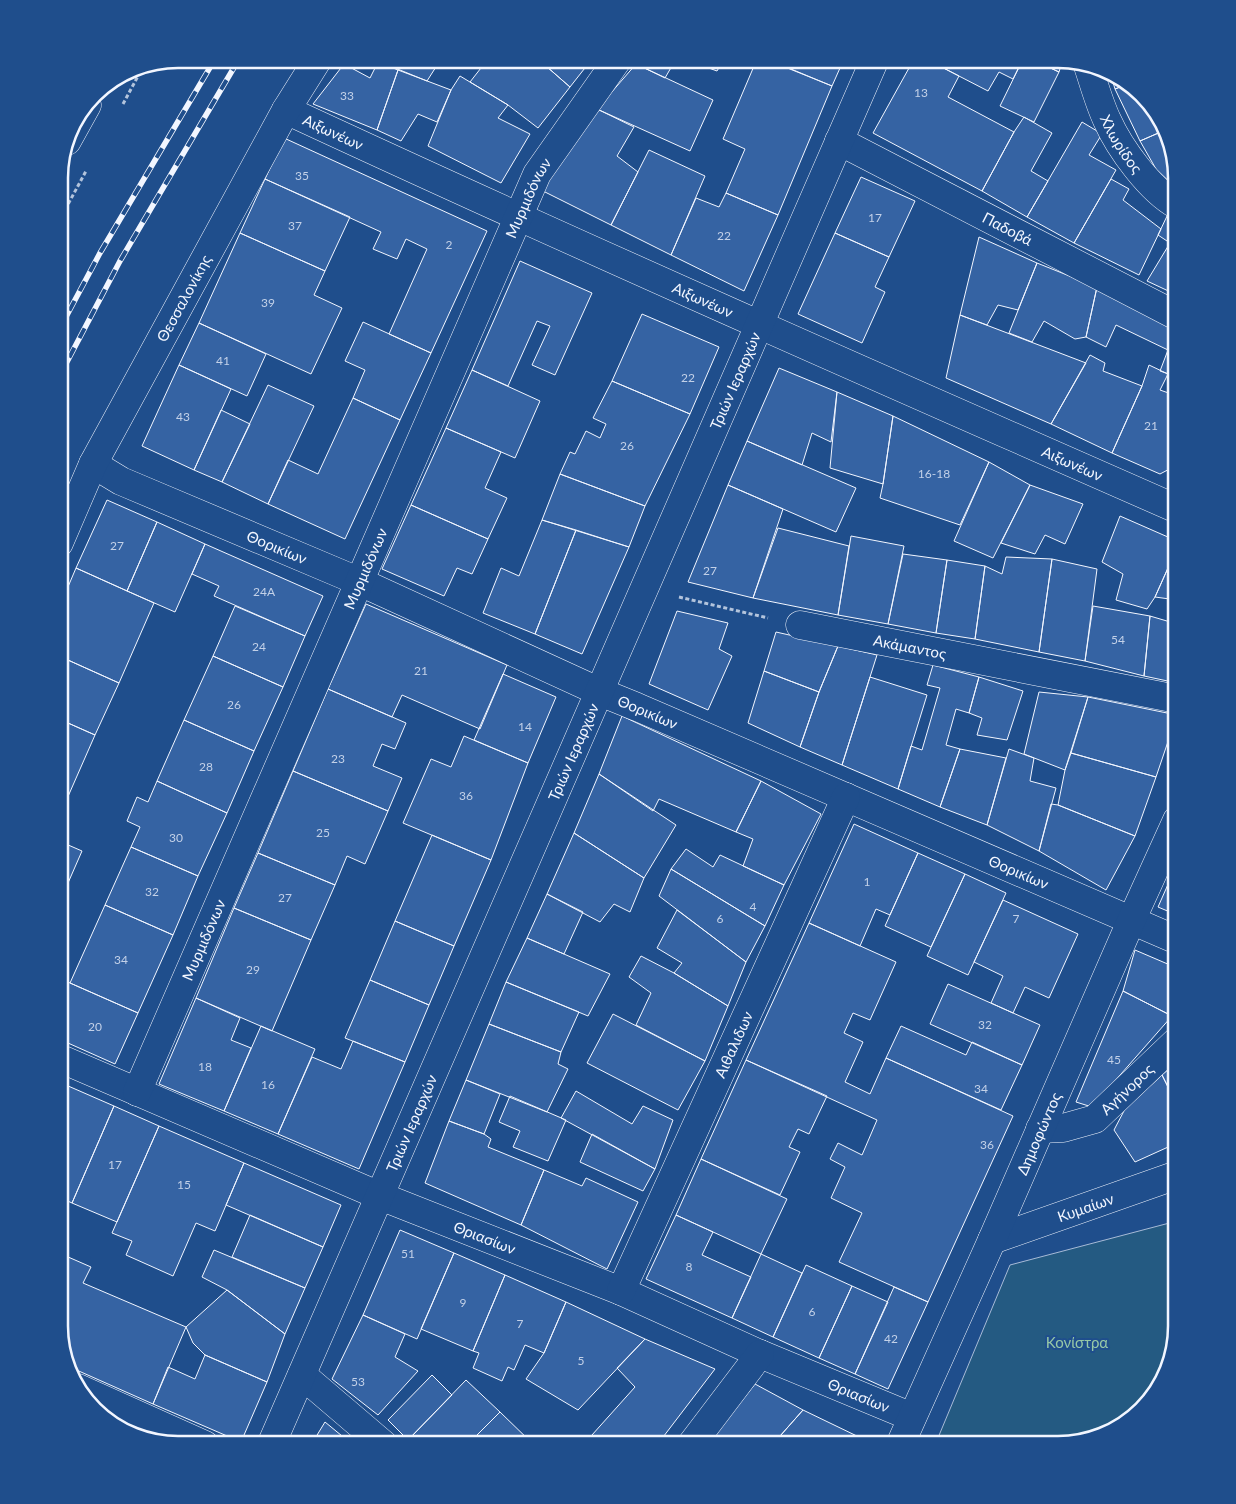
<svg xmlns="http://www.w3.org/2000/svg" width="1236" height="1504" font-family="Lato,sans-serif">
<rect width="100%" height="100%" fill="#1f4e8c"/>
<path fill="#245a82" stroke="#a8bbd7" d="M1177,1221V1327L1165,1379L1125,1425L1059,1445H935L1010,1265Z"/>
<path fill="#3563a3" stroke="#f2f6ff" d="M373,59H441L427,81Z
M488,59H538L570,87L538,128L508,105L470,82Z
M538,59H592L570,87Z
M640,59H676L665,78L636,64Z
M684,59H724L717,71Z
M757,59H765L832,86L778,215L726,193L745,149L723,139Z
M767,59H844L832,86Z
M914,59H926L959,76L948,97L1014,132L982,191L873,133Z
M926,59H1023L1013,79L999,72L988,91Z
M1023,59H1031L1059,72L1034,122L1000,106Z
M1031,59H1063L1059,72Z
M378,62L398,70L377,130L313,104L344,64L370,78Z
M636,64L713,100L690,151L597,109Z
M398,70L451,90L437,122L418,114L401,141L377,130Z
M1110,72L1118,75L1128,84L1115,89Z
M460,76L508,105L498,118L530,134L501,183L428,146L451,90Z
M1128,84L1157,111L1163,131L1140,141L1115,89Z
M597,109L634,127L617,156L638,172L611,225L539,189Z
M1024,117L1052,133L1031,171L1048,181L1027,217L982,191L1014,132Z
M1082,122L1102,134L1089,155L1116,170L1074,243L1027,217Z
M1163,131L1177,177V189L1156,169L1140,141Z
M284,138L487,231L431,353L389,334L427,249L406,239L397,259L373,249L381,232L265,179Z
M649,150L705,176L671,255L611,225Z
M861,177L915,201L889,257L835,233Z
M265,179L350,217L325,271L240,233Z
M1111,179L1129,189L1123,200L1161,229L1139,275L1074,243Z
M726,193L778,215L744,291L671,255L696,198L719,207Z
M1168,214L1177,218V295L1147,281L1170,243L1158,235Z
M240,233L325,271L314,295L342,308L311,374L199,323Z
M835,233L889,257L875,287L885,292L862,343L798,314Z
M979,237L1037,263L1018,310L998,305L987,325L960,315Z
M520,261L592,293L555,375L532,365L550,326L537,321L508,386L472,370Z
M1037,263L1097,287L1086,337L1075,339L1044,321L1032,342L1009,333Z
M1097,287L1177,327V377L1160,371L1168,350L1116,325L1106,347L1086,337Z
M642,314L719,347L690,414L612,381Z
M960,315L1086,363L1051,424L946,378Z
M363,322L431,353L400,420L353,398L365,370L345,361Z
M199,323L266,354L247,396L179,365Z
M1090,355L1105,363L1103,371L1142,386L1112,453L1051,424Z
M179,365L231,389L194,470L142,446Z
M1149,365L1168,374L1160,390L1177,396V465L1160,474L1112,453L1142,386Z
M779,368L837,392L831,442L812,433L802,465L747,441Z
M472,370L540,401L515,458L446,428Z
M612,381L690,414L645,506L560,474L570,452L575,454L586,431L600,438L606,424L593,418Z
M268,385L314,406L268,504L222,482Z
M837,392L893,416L883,484L830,468Z
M353,398L400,420L345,539L268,504L288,460L318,474Z
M221,410L250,424L222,482L194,470Z
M893,416L989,462L960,525L880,498L883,484Z
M446,428L501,452L485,488L507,498L488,539L411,505Z
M747,441L856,488L836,532L728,485Z
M989,462L1030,485L993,558L954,541Z
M560,474L645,506L629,547L542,520Z
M728,485L783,509L753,598L688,582Z
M1030,485L1083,504L1065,544L1045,535L1035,554L1001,543Z
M107,500L157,522L127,591L76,568Z
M411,505L488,539L472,574L457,568L444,596L382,569Z
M1120,516L1177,541L1172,559L1155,597L1147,609L1116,600L1123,574L1102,562Z
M542,520L576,530L535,634L483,613L501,568L519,576Z
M157,522L205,544L175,612L127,591Z
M778,528L849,546L838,615L753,598Z
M576,530L629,547L582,654L535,634Z
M851,536L904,546L888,624L838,615Z
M205,544L323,596L305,636L214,596L219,586L192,574Z
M903,554L947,560L936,633L888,624Z
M1006,557L1052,559L1039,652L975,639L985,566L1002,574Z
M1052,559L1097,569L1085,661L1039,652Z
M1172,559L1177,560V624L1174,623L1177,600L1155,597Z
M947,560L985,566L975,639L936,633Z
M76,568L154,603L119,683L59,656V608Z
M366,604L507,665L480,729L402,695L392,717L328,689Z
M235,606L305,636L283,687L213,656Z
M1093,606L1150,616L1144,676L1085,661Z
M677,611L728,623L719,649L732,656L708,710L649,684Z
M1150,616L1177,624V683L1144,676Z
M776,632L838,646L819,692L764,671Z
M838,646L877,655L842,765L800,747L819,692Z
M59,656L119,683L95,735L59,719Z
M213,656L283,687L254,751L184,720Z
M933,665L979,677L969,713L956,709L946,745L960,749L940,807L898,789L911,746L922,750L940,688L927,685Z
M764,671L819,692L800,747L748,723Z
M503,674L556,697L528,763L474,740Z
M870,677L927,695L898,789L842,765Z
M979,677L1023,691L1007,740L977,735L982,718L969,713Z
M328,689L406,723L395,749L382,744L373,766L402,778L388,811L293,771Z
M1039,692L1088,697L1065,770L1024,754Z
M1088,697L1177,715L1156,777L1071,753Z
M622,716L761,781L736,832L659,799L653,811L599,774Z
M59,719L95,735L59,817Z
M184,720L254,751L227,813L157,781Z
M464,736L528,763L491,860L403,823L431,759L451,767Z
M960,749L1006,758L987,825L940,807Z
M1009,749L1034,758L1030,781L1056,788L1039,851L987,825Z
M1071,753L1156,777L1135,836L1058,805L1065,770Z
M293,771L388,811L365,864L347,856L335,885L258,853Z
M599,774L676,825L644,878L574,833Z
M157,781L227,813L198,876L131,847L140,827L127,821L137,797L148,802Z
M761,781L821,814L784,885L743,866L753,839L736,832Z
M1051,804L1058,805L1135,836L1106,890L1039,851Z
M854,824L918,853L890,915L876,909L860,946L809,923Z
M574,833L644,878L630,912L614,904L600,922L547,894Z
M432,835L491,860L454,946L395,921Z
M59,841L82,851L68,883L59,879Z
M131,847L198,876L173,935L105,905Z
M686,849L713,867L720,855L784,885L765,926L671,869Z
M258,853L335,885L311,940L234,908Z
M918,853L965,874L931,947L885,926Z
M1177,864V915L1158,907Z
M671,869L765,926L746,962L659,896Z
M965,874L1006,893L968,975L927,956Z
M547,894L583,912L564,954L527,938Z
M1003,900L1078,934L1049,998L1025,987L1013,1013L991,1003L1003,976L974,962Z
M105,905L173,935L138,1013L70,983Z
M234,908L311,940L272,1031L196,998Z
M677,910L746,962L728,1006L674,973L682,963L657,948Z
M395,921L454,946L429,1005L370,980Z
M809,923L896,962L870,1020L853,1013L844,1033L863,1042L845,1082L870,1094L886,1058L1013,1116L928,1302L839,1262L862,1213L831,1198L845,1167L830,1159L838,1143L862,1155L877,1120L746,1060Z
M527,938L610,974L588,1016L506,982Z
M1135,950L1177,968V1011L1172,1016L1123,991Z
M641,956L674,973L728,1006L705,1061L636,1025L651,993L629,977Z
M61,979L138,1013L115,1064L59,1039V984Z
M370,980L429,1005L405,1062L345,1038Z
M506,982L579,1012L561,1052L489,1024Z
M948,984L1040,1025L1022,1065L930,1024Z
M1123,991L1172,1016L1092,1107L1076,1102Z
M196,998L240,1018L231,1040L251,1048L224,1111L159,1084Z
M613,1014L705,1061L678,1110L587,1063Z
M489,1024L561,1052L558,1064L568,1069L547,1112L466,1080Z
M261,1026L315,1049L278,1134L224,1111Z
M901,1026L966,1055L972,1042L1022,1065L1001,1110L886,1058Z
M353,1041L405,1062L359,1169L278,1134L312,1057L341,1069Z
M746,1060L827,1096L809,1134L798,1129L789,1147L800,1152L780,1195L701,1159Z
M1177,1062V1105L1162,1075Z
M1162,1075L1177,1105V1143L1135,1162L1114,1130L1125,1109Z
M466,1080L500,1094L484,1134L449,1121Z
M59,1082L114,1106L72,1203L59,1197Z
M576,1091L632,1124L643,1106L673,1120L655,1169L561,1118Z
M510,1096L566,1120L548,1161L513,1147L520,1131L499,1122Z
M114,1106L159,1126L117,1222L72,1203Z
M449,1121L484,1134L491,1139L488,1147L544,1170L521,1225L425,1183Z
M159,1126L244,1163L215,1231L196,1223L173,1276L126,1255L132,1241L112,1233Z
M592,1134L655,1169L643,1191L580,1162Z
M701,1159L787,1199L761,1254L676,1215Z
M244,1163L341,1205L323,1247L226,1205Z
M544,1170L582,1186L586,1178L638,1202L607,1269L521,1225Z
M250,1215L323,1247L305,1288L232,1257Z
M676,1215L713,1232L702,1255L751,1277L732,1318L646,1279Z
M400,1230L454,1253L417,1339L363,1315Z
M214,1250L305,1288L285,1334L227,1290L202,1277Z
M59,1253L91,1267L83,1283L186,1327L153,1404L72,1368L59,1326Z
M454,1253L505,1275L473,1351L421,1329Z
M761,1254L802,1273L773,1337L732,1318Z
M806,1265L852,1286L819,1358L773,1337Z
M505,1275L566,1302L544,1353L525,1345L514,1370L508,1367L502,1381L473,1368L479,1353L473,1351Z
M852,1286L888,1302L855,1374L819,1358Z
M894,1287L928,1302L888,1389L855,1374Z
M227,1290L285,1334L267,1382L205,1355L193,1343L186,1327Z
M566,1302L645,1339L578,1410L526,1379L544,1353Z
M363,1315L405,1334L395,1357L418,1371L378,1415L332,1379Z
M645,1339L715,1369L657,1445H583L635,1387L617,1368Z
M205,1355L267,1382L241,1442L153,1404L168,1367L195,1379Z
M432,1375L452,1395L408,1440L388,1420Z
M466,1380L500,1412L467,1445H414L408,1440Z
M755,1384L803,1410L772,1445H706Z
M803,1410L861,1438L857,1445H799L781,1435Z
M500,1412L534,1445H467Z
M325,1422L353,1445H311Z"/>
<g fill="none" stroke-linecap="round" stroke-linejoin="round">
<defs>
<g id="minor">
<path id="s1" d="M1088,66C1094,84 1099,103 1107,120C1120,149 1150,190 1177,205"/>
<path id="s2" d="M286,110C581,247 879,378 1177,509"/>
<path d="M67,141L87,105"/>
<path id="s3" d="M839,141L1177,316"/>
<path id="s4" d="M93,464L121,481L358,581L600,692L637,707L1177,940"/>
<path id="s5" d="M800,625L1177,699"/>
<path id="s6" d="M59,1058L380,1196L621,1291L760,1354L912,1417"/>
<path id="s7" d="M137,1092L537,174L618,59"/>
<path id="s8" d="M1040,1129L1063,1128L1095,1119L1177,1041"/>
<path id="s9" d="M992,1240L1177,1175"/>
<path id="s10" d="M621,1291L846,797"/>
<path d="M302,1375L384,1445"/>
<path d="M78,1388L205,1445"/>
<path d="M691,1445L760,1354"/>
<path id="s11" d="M900,1445L992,1240L1132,919L1177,820"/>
</g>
<g id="tertiary">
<path id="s12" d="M59,543L93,464L286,110L318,59"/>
<path id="s13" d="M271,1445L875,59"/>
</g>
</defs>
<use href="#minor" stroke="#f2f6ff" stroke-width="29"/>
<use href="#tertiary" stroke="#f2f6ff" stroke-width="29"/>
<path stroke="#b3c4dc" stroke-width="3" stroke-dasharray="4 2.5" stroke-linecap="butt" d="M123,104L144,65
M59,221L86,171
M679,597L768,618"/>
<use href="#minor" stroke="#1f4e8c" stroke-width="28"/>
<use href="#tertiary" stroke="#1f4e8c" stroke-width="28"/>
<defs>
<path id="rail" d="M59,330L100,253L215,59
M59,377L120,261L239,59"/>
</defs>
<use href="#rail" stroke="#f2f6ff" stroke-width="5.5"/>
<use href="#rail" stroke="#1f4e8c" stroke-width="4" stroke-dasharray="11" stroke-linecap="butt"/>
</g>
<g text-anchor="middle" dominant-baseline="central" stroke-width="4" stroke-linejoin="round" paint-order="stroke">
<g font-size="12" fill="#c3d1e8">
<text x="921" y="92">13</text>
<text x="347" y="95">33</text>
<text x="302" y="175">35</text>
<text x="875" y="217">17</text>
<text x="295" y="225">37</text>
<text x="724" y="235">22</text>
<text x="449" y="244">2</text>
<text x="268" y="302">39</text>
<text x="223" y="360">41</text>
<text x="688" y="377">22</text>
<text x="183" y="416">43</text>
<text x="1151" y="425">21</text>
<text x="627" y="445">26</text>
<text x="934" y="473">16-18</text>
<text x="117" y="545">27</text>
<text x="710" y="570">27</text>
<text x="264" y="591">24A</text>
<text x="1118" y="639">54</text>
<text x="259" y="646">24</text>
<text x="421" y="670">21</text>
<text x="234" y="704">26</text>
<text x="525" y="726">14</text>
<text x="338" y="758">23</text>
<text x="206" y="766">28</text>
<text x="466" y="795">36</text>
<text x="323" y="832">25</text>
<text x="176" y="837">30</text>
<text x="867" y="881">1</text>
<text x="152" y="891">32</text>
<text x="285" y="897">27</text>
<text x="753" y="906">4</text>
<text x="720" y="918">6</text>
<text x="1016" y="918">7</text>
<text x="121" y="959">34</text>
<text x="253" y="969">29</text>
<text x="985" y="1024">32</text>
<text x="95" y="1026">20</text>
<text x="1114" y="1059">45</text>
<text x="205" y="1066">18</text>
<text x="268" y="1084">16</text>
<text x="981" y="1088">34</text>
<text x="987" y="1144">36</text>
<text x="115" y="1164">17</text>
<text x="184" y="1184">15</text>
<text x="408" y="1253">51</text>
<text x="689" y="1266">8</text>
<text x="463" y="1302">9</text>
<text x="812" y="1311">6</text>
<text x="520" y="1323">7</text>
<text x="891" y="1338">42</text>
<text x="581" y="1360">5</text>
<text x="358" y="1381">53</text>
</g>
<g font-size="15" fill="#f2f6ff" stroke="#1f4e8c">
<text stroke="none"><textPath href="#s2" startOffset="52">Αιξωνέων</textPath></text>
<text stroke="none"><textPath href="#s1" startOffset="85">Χλωρίδος</textPath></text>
<text stroke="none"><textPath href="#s7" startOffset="976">Μυρμιδόνων</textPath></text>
<text stroke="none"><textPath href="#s3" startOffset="190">Παδοβά</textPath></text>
<text stroke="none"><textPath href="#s12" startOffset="275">Θεσσαλονίκης</textPath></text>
<text stroke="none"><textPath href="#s2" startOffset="458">Αιξωνέων</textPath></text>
<text stroke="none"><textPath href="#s13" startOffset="1161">Τριών Ιεραρχών</textPath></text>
<text stroke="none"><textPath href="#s2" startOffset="862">Αιξωνέων</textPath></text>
<text stroke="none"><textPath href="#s4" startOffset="202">Θορικίων</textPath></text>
<text stroke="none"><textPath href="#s7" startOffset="571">Μυρμιδόνων</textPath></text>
<text stroke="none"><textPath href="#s5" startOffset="112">Ακάμαντος</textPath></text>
<text stroke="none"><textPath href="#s4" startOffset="608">Θορικίων</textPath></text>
<text stroke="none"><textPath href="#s13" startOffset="756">Τριών Ιεραρχών</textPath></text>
<text stroke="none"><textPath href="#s4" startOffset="1012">Θορικίων</textPath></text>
<text stroke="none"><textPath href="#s7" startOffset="166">Μυρμιδόνων</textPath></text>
<text stroke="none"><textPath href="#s10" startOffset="271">Αιθαλιδων</textPath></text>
<text stroke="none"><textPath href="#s8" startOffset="100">Αγήνορος</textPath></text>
<text stroke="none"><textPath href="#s13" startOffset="351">Τριών Ιεραρχών</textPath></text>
<text stroke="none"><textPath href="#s11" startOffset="341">Δημοφώντος</textPath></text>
<text stroke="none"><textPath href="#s9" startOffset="99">Κυμαίων</textPath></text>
<text stroke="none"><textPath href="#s6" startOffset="462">Θριασίων</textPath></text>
<text stroke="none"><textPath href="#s6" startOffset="868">Θριασίων</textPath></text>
</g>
<g font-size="15" fill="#97c8a6" stroke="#1f4e8c">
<text x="1077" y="1342">Κονίστρα</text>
</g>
</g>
<path d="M0 0H1236V1504H0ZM178 68H1058A110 110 0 0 1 1168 178V1326A110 110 0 0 1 1058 1436H178A110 110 0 0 1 68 1326V178A110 110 0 0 1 178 68Z" fill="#1f4e8c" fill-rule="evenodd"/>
<path fill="none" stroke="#f2f6ff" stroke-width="2.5" d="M178 68H1058A110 110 0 0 1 1168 178V1326A110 110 0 0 1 1058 1436H178A110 110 0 0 1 68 1326V178A110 110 0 0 1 178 68Z"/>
</svg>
